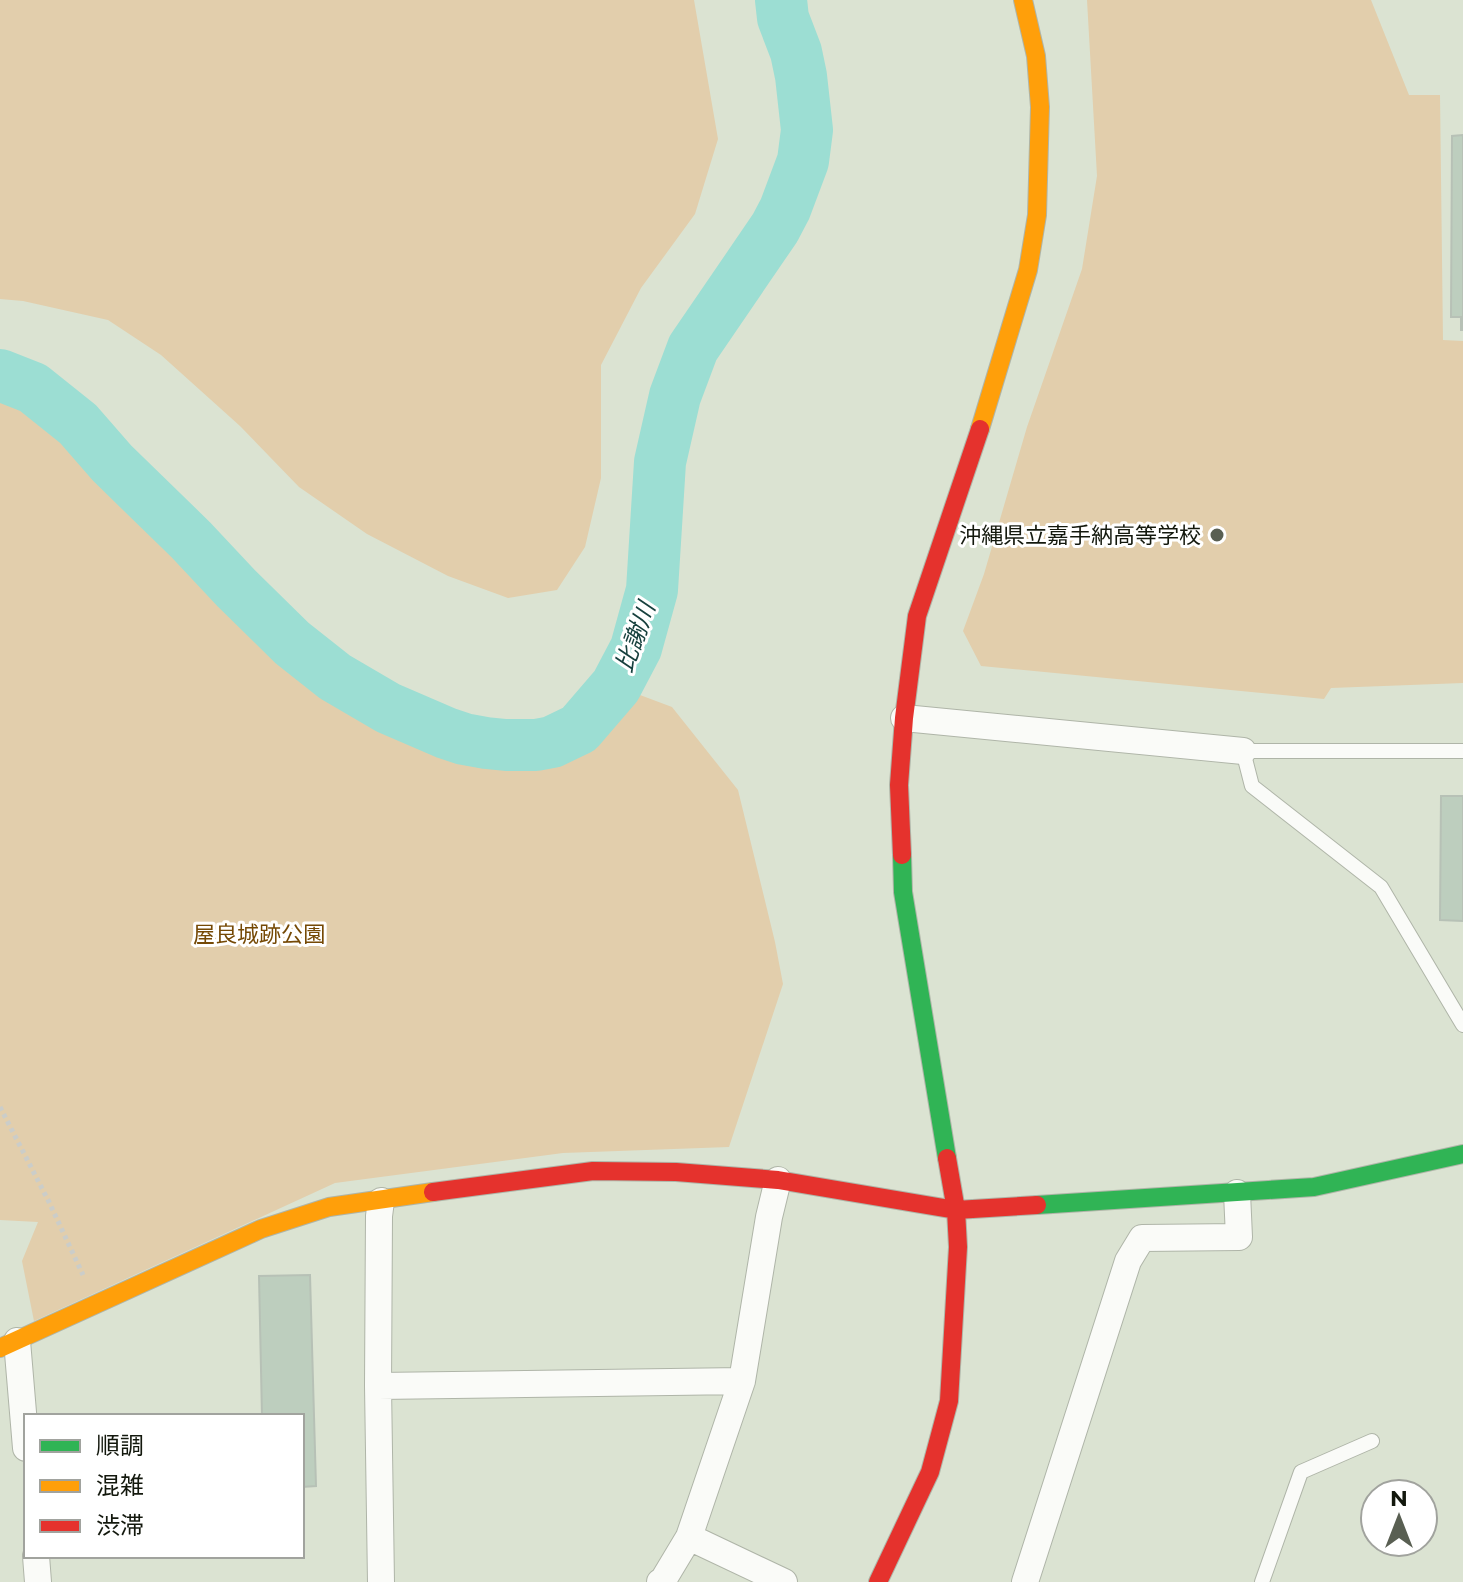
<svg xmlns="http://www.w3.org/2000/svg" width="1463" height="1582" font-family="Montserrat,'Noto Sans JP',sans-serif">
<rect width="100%" height="100%" fill="#dbe3d2"/>
<path fill="#e2ceac" d="M0,0H694L718,139L695,214L641,288L601,365V478L585,547L557,590L508,598L448,576L367,534L299,487L240,426L161,355L108,320L23,301L0,299Z
M1087,0H1371L1409,95H1440L1443,340L1463,341V683L1331,688L1324,699L981,666L963,631L984,574L1027,427L1082,269L1097,176Z
M0,375L63,412L236,588L388,708L506,745L579,728L616,686L672,707L738,790L775,942L783,984L729,1147L563,1153L335,1183L34,1321L22,1261L38,1222L0,1220Z"/>
<g fill="none" stroke-linecap="round" stroke-linejoin="round">
<path stroke="#9cded3" stroke-width="52" d="M0,375L33,388L78,424L112,463L191,540L236,588L292,643L335,677L388,708L446,733L464,739L486,743L506,745H536L552,742L579,729L616,686L636,648L652,590L660,462L675,396L693,348L775,228L785,209L803,161L807,130L801,76L796,52L783,18L781,0"/>
</g>
<path fill="#bdcebe" stroke="#b7c1b6" stroke-width="2" d="M1463,135V330H1461V317H1451L1452,136Z
M1441,796H1463V921L1440,920Z
M310,1275L316,1486L302,1487V1416H262L259,1276Z"/>
<g fill="none" stroke-linecap="round" stroke-linejoin="round">
<defs>
<path id="lane" d="M1463,751H1243L1252,786L1381,887L1463,1025
M1262,1582L1301,1472L1372,1441"/>
<path id="street" d="M904,718L1243,751
M381,1201L379,1216L378,1386L381,1582
M17,1341L26,1448
M378,1386L742,1381
M689,1537L784,1582
M36,1556L38,1582
M660,1582H662L689,1537L742,1381L769,1217L778,1180
M1025,1582L1128,1261L1142,1238L1239,1237L1237,1193"/>
<path id="fast" d="M902,855L903,892L947,1158
M1037,1205L1314,1187L1463,1154"/>
<path id="slow" d="M980,429L1028,270L1037,215L1040,107L1036,56L1023,0
M0,1348L261,1229L329,1207L433,1192"/>
<path id="jam" d="M902,855L899,785L904,718L917,616L980,429
M433,1192L593,1171L676,1172L778,1180L956,1210L1037,1205
M878,1582L930,1472L949,1401L958,1247L956,1210L947,1158"/>
</defs>
<use href="#lane" stroke="#afb5a8" stroke-width="16"/>
<use href="#street" stroke="#afb5a8" stroke-width="28"/>
<use href="#fast" stroke="#afb5a8" stroke-width="20"/>
<use href="#slow" stroke="#afb5a8" stroke-width="20"/>
<use href="#jam" stroke="#afb5a8" stroke-width="20"/>
<path stroke="#cbcdc9" stroke-width="5" stroke-dasharray="4 4" stroke-linecap="butt" d="M0,1107L49,1202L83,1275"/>
<use href="#lane" stroke="#fafbf8" stroke-width="14"/>
<use href="#street" stroke="#fafbf8" stroke-width="26"/>
<use href="#fast" stroke="#30b455" stroke-width="18"/>
<use href="#slow" stroke="#ff9f0a" stroke-width="18"/>
<use href="#jam" stroke="#e5322d" stroke-width="18"/>
</g>
<circle fill="#595f52" stroke="#fff" stroke-width="3" cx="1217" cy="535" r="8"/>
<g text-anchor="middle" dominant-baseline="central" stroke-width="6" stroke-linejoin="round" paint-order="stroke">
<g font-size="22" fill="#13180d" stroke="#fff" text-anchor="end">
<text x="1201" y="535">沖縄県立嘉手納高等学校</text>
</g>
<g font-size="22" fill="#754905" stroke="#fff">
<text x="259" y="934">屋良城跡公園</text>
</g>
<g font-size="24" font-style="italic" fill="#17413e" stroke="#fff">
<text transform="translate(635 637) rotate(-70)">比謝川</text>
</g>
</g>
<rect x="24" y="1414" width="280" height="144" fill="#ffffff" stroke="#a1a39e" stroke-width="2"/>
<rect x="40" y="1440" width="40" height="12" fill="#30b455" stroke="#a1a39e" stroke-width="2"/>
<text x="96" y="1454" font-size="24" fill="#13180d">順調</text>
<rect x="40" y="1480" width="40" height="12" fill="#ff9f0a" stroke="#a1a39e" stroke-width="2"/>
<text x="96" y="1494" font-size="24" fill="#13180d">混雑</text>
<rect x="40" y="1520" width="40" height="12" fill="#e5322d" stroke="#a1a39e" stroke-width="2"/>
<text x="96" y="1534" font-size="24" fill="#13180d">渋滞</text>
<g transform="translate(1399 1518)"><circle r="38" fill="#ffffff" stroke="#a1a39e" stroke-width="2"/>
<path d="M0-6L14 30L0 20L-14 30Z" fill="#595f52"/>
<text y="-12" font-size="22" font-weight="bold" text-anchor="middle" fill="#13180d">N</text>
</g>
</svg>
